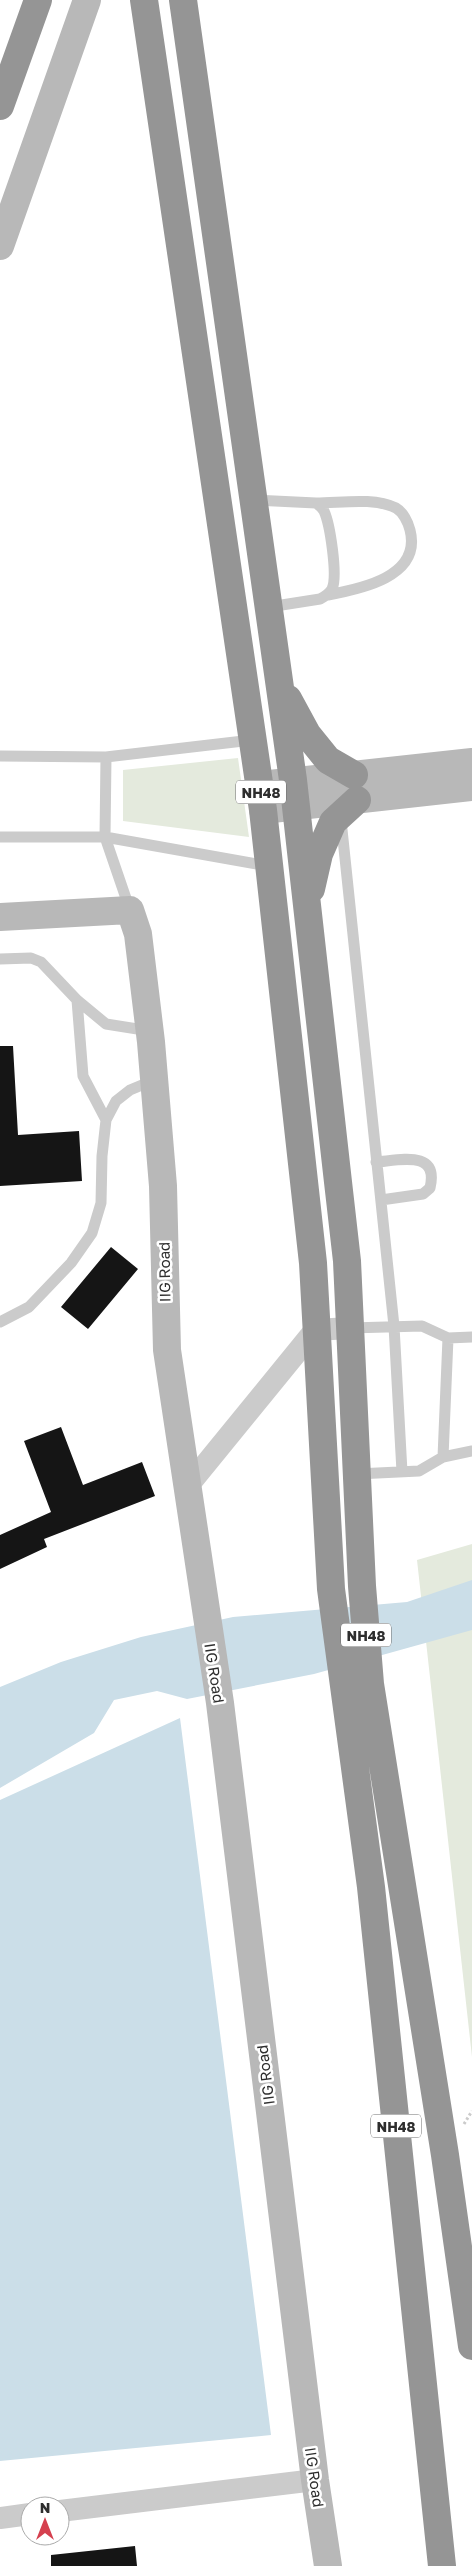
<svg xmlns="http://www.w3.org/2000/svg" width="472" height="2566" font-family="'Golos Text',sans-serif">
<rect width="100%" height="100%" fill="#fff"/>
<path fill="#e4eadd" d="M238,758L249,837L123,821V770Z
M472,1544V2057L417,1560Z"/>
<path fill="#cbdee8" d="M472,1580V1630L314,1674L187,1699L157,1691L114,1700L94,1733L0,1788V1687L61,1662L141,1637L233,1617L407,1602Z
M180,1718L271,2435L0,2461V1800Z"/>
<path fill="#151515" d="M0,1046H13L18,1135L79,1131L82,1181L0,1186Z
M111,1247L138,1269L88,1329L61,1307Z
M61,1427L83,1485L142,1462L155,1496L44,1539L47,1547L0,1569V1535L51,1512L24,1441Z
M135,2546L137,2566H51V2555Z"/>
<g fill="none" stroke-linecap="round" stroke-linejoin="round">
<path stroke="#cbcbcb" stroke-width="3" stroke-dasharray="2.5 2.5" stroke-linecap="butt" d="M464,2124L472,2111"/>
<path stroke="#cbcbcb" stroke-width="11" d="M254,500L316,503C320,506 322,507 324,511C330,524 338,576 332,589C329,594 326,596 320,599L269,607
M316,503C341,503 373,497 396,508C403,512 408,522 410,530C422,577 360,589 328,595
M0,756L106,757L252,740
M106,757L105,837L130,910
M341,820L394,1326L402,1472
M0,837H105L268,866
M0,959L31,958L41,962L77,1000L106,1024L150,1031
M77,1000L83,1076L106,1120
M376,1162C401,1160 439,1150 430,1188L423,1194L381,1200
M0,1322L29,1307L71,1263L92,1233L101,1203L102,1156L106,1120L116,1101L130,1090L154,1080
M350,1328L422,1326L448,1338L443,1457L419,1471L357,1474
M448,1338L472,1337
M443,1457L472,1451"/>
<path stroke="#cbcbcb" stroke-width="22" d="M187,1487L315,1330L350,1328
M60,2511L315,2480
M0,2518L30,2514"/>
<path stroke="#b8b8b8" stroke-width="28" d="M0,246L87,0
M260,785L472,762
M263,810L472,787
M0,917L130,910L138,934L151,1042L163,1186L167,1350L220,1703L315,2480L328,2566"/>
<path stroke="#959595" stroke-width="28" d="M144,0L263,810L313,1263L331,1589L371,1887L442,2566
M183,0L293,780L338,1182L347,1261L362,1586L370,1684L445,2155L472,2346
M0,106L38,0
M288,699L307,734L328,760L354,775
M311,889L319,854L333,822L357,800"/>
</g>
<g text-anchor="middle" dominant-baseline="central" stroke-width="5" stroke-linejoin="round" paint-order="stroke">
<g fill="#fff" stroke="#6d6d6d" stroke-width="1">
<rect x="236" y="780.5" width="50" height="23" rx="4"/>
<rect x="341" y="1623.5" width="50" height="23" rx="4"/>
<rect x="371" y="2114.5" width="50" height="23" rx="4"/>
</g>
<g font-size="14" font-weight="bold" fill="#2e2e2e">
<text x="261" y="792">NH48</text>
<text x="366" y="1635">NH48</text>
<text x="396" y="2126">NH48</text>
</g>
<g font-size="15" fill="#2e2e2e" stroke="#fff">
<text transform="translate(164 1272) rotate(-91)">IIG Road</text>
<text transform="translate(215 1673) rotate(81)">IIG Road</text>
<text transform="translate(265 2075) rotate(-97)">IIG Road</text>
<text transform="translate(315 2477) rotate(82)">IIG Road</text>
</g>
</g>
<g transform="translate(45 2521)"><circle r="24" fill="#ffffff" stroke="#ababab"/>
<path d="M0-4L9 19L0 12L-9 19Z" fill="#d5404f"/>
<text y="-8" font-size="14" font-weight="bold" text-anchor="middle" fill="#2e2e2e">N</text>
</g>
</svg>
